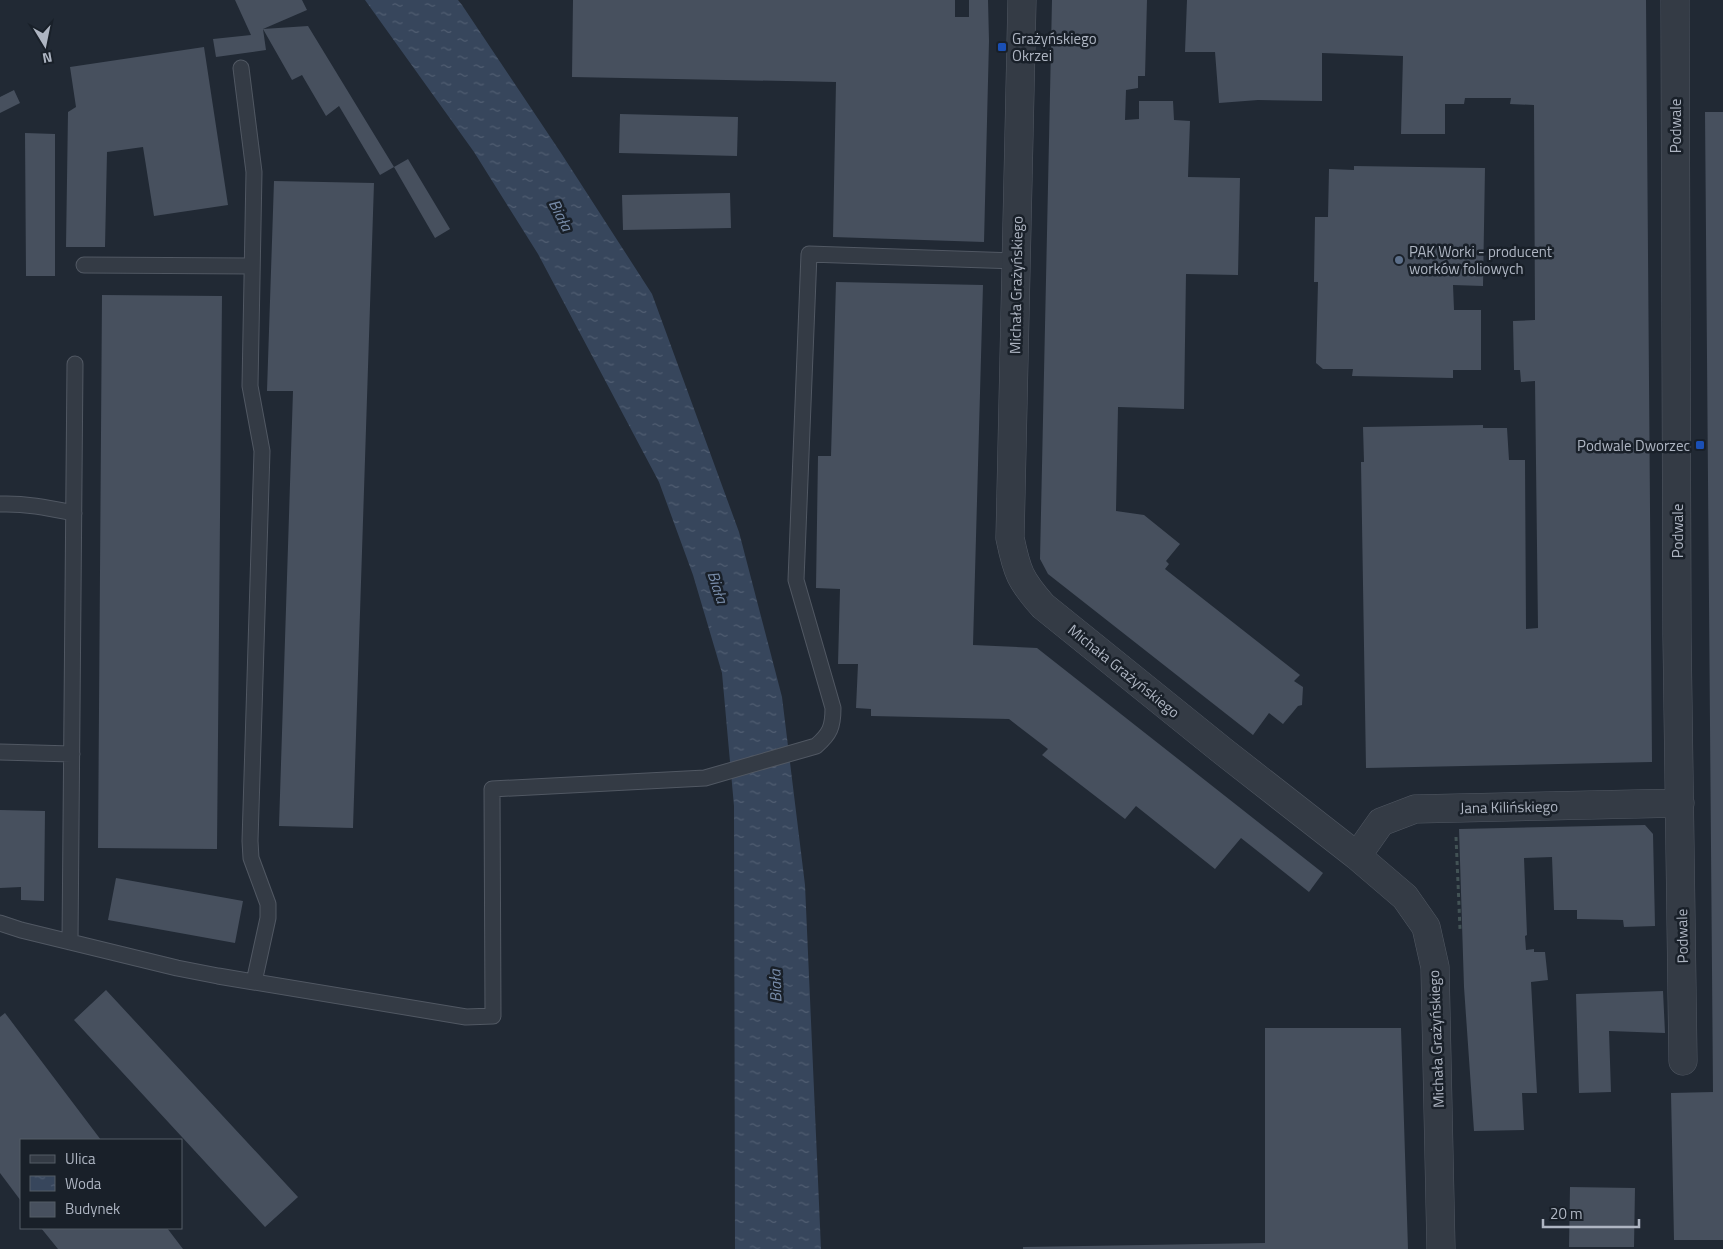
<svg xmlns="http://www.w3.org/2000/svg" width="1723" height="1249" font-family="'Titillium Web',sans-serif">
<defs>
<pattern id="water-ripples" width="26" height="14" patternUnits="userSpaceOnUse" patternTransform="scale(1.25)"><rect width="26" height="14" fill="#37465c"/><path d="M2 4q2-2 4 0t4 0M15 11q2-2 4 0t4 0" fill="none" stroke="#515e72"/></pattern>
</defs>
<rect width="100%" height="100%" fill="#212934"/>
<path fill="url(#water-ripples)" d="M365,0H458L462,5L561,153L652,294L739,532L782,697L805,885L821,1249H735L734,806L722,673L693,575L659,482L538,254L474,152Z"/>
<path fill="#47505e" d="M235,0H302L307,10L263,29L266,50L216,57L213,39L251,35Z
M573,0H955V17H969V0H988L989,41L984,242L833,237L836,82L572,77Z
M1052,0H1147L1145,76H1138V88L1126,90L1125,120L1139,119V101H1173L1174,120L1190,121L1188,177L1240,178L1238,275L1186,274L1184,409L1118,407L1116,511L1144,515L1180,544L1166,561L1169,564L1165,569L1300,675L1294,681L1303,687L1302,705L1298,706L1283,724L1269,713L1253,735L1048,574L1040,559Z
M1187,0H1646L1652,762L1366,768L1361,462H1364L1363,427L1483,425V428H1507L1509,460H1525L1526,629L1538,628L1535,381L1521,382L1520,370H1514L1513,321L1535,320L1534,105L1510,104L1511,98H1465L1464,104H1445V134H1401L1403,56L1322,53V101L1258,100L1219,103L1215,52H1185Z
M308,26L394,167L408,159L450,229L435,238L394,167L380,175L339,106L326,116L302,75L292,80L263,29Z
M204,47L228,205L154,216L143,147L107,152L105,247H66L68,112L76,107L70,67Z
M14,90L20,103L0,113V97Z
M1705,112H1723V1240H1674L1671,1093L1713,1092Z
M620,114L738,117L737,156L619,153Z
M25,133L55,134V276H26Z
M1354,166L1485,168L1483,286L1453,285L1454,310H1481V370H1453V378L1352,376L1353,369H1323L1316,363L1318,282H1314L1315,217H1328L1329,169L1354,170Z
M274,181L374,183L353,828L279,826L293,391H267Z
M730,193L731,228L623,230L622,195Z
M836,282L983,285L973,645L1037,648L1323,873L1309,892L1241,838L1215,869L1136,806L1125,819L1042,755L1048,749L1009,719L871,716V709L856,708L858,664H838L840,589L816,588L818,456H831Z
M102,295L222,296L217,849L98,848Z
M0,810L45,811L44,901L21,900V887L0,888Z
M1645,825L1653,834L1655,926L1624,927L1623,920L1577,919V910H1554L1552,857L1524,858L1527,935L1525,936L1526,950L1534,949V952H1545L1548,980L1531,982L1537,1093H1522L1524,1130L1474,1131L1464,987L1459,829Z
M116,878L243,901L235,943L108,920Z
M106,990L298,1197L265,1227L74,1020Z
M1663,991L1665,1033L1609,1031L1611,1092L1579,1093L1576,994Z
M5,1013L101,1140H21V1201L0,1173V1017Z
M1265,1028H1401L1408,1249H1023V1247L1265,1243Z
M1570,1187L1635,1188L1634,1247H1569Z
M41,1228H167L183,1249H58Z"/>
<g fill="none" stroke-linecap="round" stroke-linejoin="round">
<defs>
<path id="service" d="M241,68L254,172L250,386L262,451L250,841L251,858L268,904V918L254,982
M84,265L251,266
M0,504C25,503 49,508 74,513
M0,752L72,754
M0,923L21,930L177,968L218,976L466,1017L493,1016L492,789L705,778L816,746C830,734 833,727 833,708L796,580L809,254L1016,261
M70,942L75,364"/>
<path id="minor" d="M1022,0L1010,538C1017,572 1020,580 1043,606L1224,752L1357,856L1405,897L1426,927L1435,967L1441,1249
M1675,0L1677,635L1683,1061
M1357,856L1381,822L1415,809L1680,803"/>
</defs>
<use href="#service" stroke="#515863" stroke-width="17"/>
<use href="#minor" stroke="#515863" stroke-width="29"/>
<path stroke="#425255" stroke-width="3" stroke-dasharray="4 4" stroke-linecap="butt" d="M1456,837L1460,929"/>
<use href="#service" stroke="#343b45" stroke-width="15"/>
<use href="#minor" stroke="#343b45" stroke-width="28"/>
</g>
<g fill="#1a4fb4" stroke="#192029" stroke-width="2">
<rect x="997" y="42" width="10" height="10" rx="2.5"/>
<rect x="1695" y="440" width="10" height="10" rx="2.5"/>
</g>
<circle fill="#5c6f8a" stroke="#192029" stroke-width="2" cx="1399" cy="260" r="5"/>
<g text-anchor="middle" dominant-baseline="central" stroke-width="5" stroke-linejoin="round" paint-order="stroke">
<g font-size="15" fill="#aeb5c2" stroke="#192029" text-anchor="start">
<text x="1012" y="38">Grażyńskiego<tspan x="1012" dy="17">Okrzei</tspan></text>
<text x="1409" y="251">PAK Worki - producent<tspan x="1409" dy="17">worków foliowych</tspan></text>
<text x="1690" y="445" text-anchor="end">Podwale Dworzec</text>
</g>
<g font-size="15" fill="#aeb5c2" stroke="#192029">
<text transform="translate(1675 126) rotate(-90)">Podwale</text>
<text transform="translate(1016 285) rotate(-89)">Michała Grażyńskiego</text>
<text transform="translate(1677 531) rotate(-90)">Podwale</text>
<text transform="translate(1124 671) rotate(39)">Michała Grażyńskiego</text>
<text transform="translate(1509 807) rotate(-1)">Jana Kilińskiego</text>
<text transform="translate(1682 936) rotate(-91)">Podwale</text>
<text transform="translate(1436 1039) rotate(-92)">Michała Grażyńskiego</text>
</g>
<g font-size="16" font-style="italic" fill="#788ca9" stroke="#192029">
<text transform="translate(561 215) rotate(63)">Biała</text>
<text transform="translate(718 587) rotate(72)">Biała</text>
<text transform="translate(775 986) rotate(-92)">Biała</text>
</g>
</g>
<rect x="20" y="1139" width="162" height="90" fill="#192029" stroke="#555c66"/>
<rect x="30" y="1155" width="25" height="8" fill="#343b45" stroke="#555c66"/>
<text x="65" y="1164" font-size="15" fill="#aeb5c2">Ulica</text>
<rect x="30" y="1176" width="25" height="15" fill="url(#water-ripples)" stroke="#555c66"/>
<text x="65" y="1189" font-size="15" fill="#aeb5c2">Woda</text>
<rect x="30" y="1202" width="25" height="15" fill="#47505e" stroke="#555c66"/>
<text x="65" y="1214" font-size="15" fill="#aeb5c2">Budynek</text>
<g transform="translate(45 45) rotate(170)" stroke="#192029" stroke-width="4" paint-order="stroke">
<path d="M0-4L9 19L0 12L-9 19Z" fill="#aeb5c2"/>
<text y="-8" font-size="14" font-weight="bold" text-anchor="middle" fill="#aeb5c2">N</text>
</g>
<path d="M1543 1219v8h96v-8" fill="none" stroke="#aeb5c2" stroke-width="2.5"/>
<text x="1550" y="1219" font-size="15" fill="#aeb5c2" stroke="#192029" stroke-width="4" paint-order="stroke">20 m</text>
</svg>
